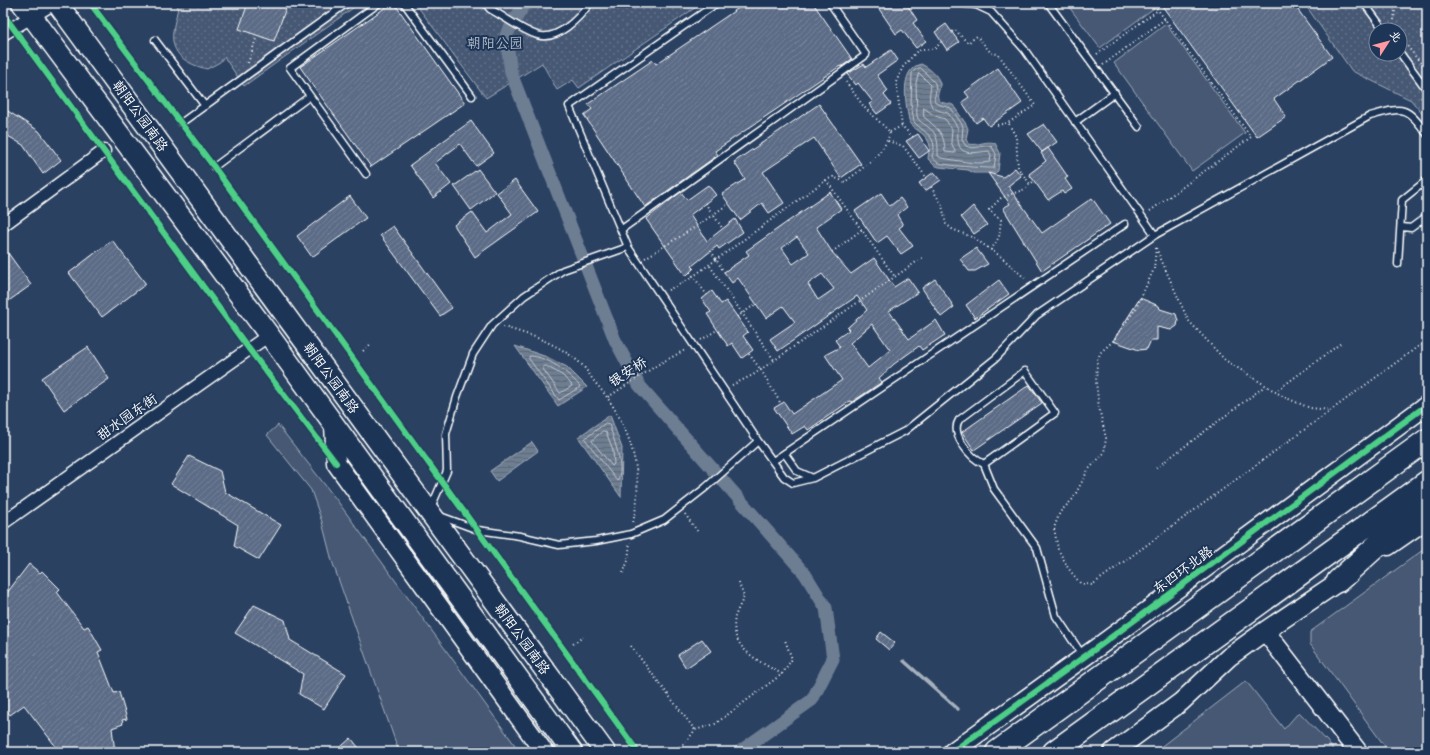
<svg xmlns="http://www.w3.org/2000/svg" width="1430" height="755" font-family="Caveat,'LXGW WenKai TC',sans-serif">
<defs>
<pattern id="park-dots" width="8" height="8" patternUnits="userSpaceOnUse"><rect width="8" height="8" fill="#465975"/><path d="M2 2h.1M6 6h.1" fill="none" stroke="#62728a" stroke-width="1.8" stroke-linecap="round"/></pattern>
<pattern id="water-rules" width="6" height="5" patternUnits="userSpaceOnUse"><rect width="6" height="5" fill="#6d7d92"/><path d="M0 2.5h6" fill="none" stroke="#5e6772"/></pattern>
<pattern id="building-hatch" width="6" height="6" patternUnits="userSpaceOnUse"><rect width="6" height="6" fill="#5b6c86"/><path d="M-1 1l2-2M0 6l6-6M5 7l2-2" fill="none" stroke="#748298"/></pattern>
</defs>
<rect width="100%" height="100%" fill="#2a4161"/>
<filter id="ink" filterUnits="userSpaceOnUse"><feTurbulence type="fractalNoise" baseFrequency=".025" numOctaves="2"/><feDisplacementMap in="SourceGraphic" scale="8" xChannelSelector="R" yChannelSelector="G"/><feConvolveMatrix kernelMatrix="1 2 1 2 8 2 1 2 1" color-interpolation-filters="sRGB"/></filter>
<g filter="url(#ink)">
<path fill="#465975" stroke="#a2acba" d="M1066,3H1150L1154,8L1100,48Z
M1166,24L1245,133L1192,171L1114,63Z
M278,425L336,499L520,752H399L332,561L322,522L311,490L267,435Z
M1427,547V752H1389L1310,644V632Z
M1246,681L1284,729L1299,712L1327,741L1335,752H1154Z"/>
<path fill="url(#park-dots)" stroke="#a2acba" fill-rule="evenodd" d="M178,3H360L244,86L224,57L220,62L207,69C187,64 170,55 173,31C174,22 178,13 178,3Z
M415,3H702L579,88L573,80L557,90L542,63L486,98Z
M1304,3H1427V120L1411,100L1352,71ZM1376,30H1400V54H1376Z"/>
<path fill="url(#water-rules)" stroke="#a7b1be" d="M921,64C928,67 939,76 940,84C941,89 935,95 939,100C942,104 949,103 953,105L966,124L968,129L966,139L969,144C978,146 986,140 995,143L1000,153L998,171L995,173H974L968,170L939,167L934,165L928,159C928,154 930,150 930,146C928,135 917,131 910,124C906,107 898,69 921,64Z
M515,346L547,357L567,367L587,387L558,406Z
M610,415L622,448L621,497L578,437Z
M532,442L538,451L497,481L490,471Z"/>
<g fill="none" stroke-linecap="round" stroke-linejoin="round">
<path stroke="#c5cbd3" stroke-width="1" d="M921,68L935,83C939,101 924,101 951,108L963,126L962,140L966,146C976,151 984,143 992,147L996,154L994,168C985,168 943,166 937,162C936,162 933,158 932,157C932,154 934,151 934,147C934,135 921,130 914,122L911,104L912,73L916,69Z
M919,73L931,85C928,103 928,109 948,113L958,128C956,156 965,154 989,151L991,155L990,162C974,165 957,160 941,158L938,156C938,146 939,134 928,127C923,123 919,122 917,116L916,83Z
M924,108L935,116L945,119L952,129L951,142L955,151V153L945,152C945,133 937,128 924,117Z
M530,356C549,357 567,372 579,385L580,387L559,400L529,359Z
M546,366L562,375L571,384L572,386L560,393L543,369V367Z
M606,423L609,424C613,438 626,469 617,481L585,439Z
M603,431L606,432L613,450L614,464L612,466L592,441Z"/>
<path stroke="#a7b1be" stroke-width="3.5" d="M904,661L958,709"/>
<path stroke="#6d7d92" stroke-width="13" d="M525,3L506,35L511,73L615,340L639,385L805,574L826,608L833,659L812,700L739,752"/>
</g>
<path fill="url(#building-hatch)" stroke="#fff" fill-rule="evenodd" d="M248,3H281L287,5L274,41L239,29Z
M392,3H394L465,103L371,167L300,67Z
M746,3H813L852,59L841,67L840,66L715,151L718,155L645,207L584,115L592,109L588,104L653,60L656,64Z
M875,3H906L917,20L913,23L926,41L916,48L902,30L896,34Z
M1160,3H1293L1332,57L1274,99L1286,117L1257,137Z
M946,24L959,42L947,50L935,32Z
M891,50L898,60L877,75L888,91L884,95L891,104L877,114L869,104L873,102L858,83L856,85L847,74L864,64L866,67Z
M998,68L1022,103L989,126L983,118L976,123L962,102L969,97L965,92Z
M819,104L861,164L841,178L814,138L763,172L784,203L769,213L762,203L740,220L722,194L745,179L734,162Z
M3,108L39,131L61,160L43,174L23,145L3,133Z
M471,121L494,153L476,166L460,144L435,163L451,184L433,198L410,165Z
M1044,124L1057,142L1042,152L1028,134Z
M918,134L929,151L919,158L906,141Z
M1048,148L1068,177L1065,179L1072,189L1064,194L1062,191L1048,200L1029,174L1046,161L1041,153Z
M1015,168L1021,176L1008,186L1042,233L1092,198L1110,224L1042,271L1003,208L1010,204L988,173L1003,177Z
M478,169L495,192L471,210L454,186Z
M934,172L941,180L925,191L919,183Z
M515,180L538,212L475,257L454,225L472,212L487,233L512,214L497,193Z
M708,185L716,195L690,215L707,241L735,219L743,232L719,249L717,246L692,266L694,268L686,276L646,219L681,192L687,200Z
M830,192L841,209L816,227L832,252L851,274L874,258L894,287L908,278L918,292L889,311L909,339L936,320L945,335L922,350L919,346L894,364L879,378L882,382L852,402L850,401L808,430L805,426L792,434L774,408L784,402L792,414L842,380L825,355L840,347L835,340L849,330L847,328L867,310L857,296L778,351L770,339L795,322L783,306L766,318L738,278L732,283L724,272L749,255L746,251ZM797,237L809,253L793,264L782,248ZM822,274L834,289L818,300L808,284ZM872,324L890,350L868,368L850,343Z
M881,193L890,206L900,198L907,207L897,215L903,225L899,228L913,246L901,254L887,236L877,243L855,211Z
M350,196L366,218L312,257L297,236Z
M973,206L987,225L974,234L961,217Z
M393,226L452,308L440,316L380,235Z
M112,240L146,284L102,317L69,273Z
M3,246L31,285L3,305Z
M976,248L988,264L975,271H969L960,259Z
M935,279L954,307L941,317L922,288Z
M999,280L1009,294L975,318L966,305Z
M712,291L721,304L726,301L748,332L743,336L753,350L742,358L732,343L728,346L707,314L711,312L702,299Z
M1140,298L1159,306L1160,309L1176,314L1178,321L1177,326L1171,330L1157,327V340H1151L1147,349L1139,350L1113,341Z
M88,347L109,379L64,410L42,378Z
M1029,385L1042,403L974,450L962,432Z
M189,456L220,471L225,492L281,525L259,560L234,546L238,525L171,484Z
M29,564L40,573L42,571L60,589L57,592L84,628L88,626L102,650L98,652L114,693L119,692L127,719L122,720L123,724L112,728L115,752H60L24,705L10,715L3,706V598Z
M254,605L285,620L290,640L346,674L324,709L299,694L303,674L235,633Z
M881,632L895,643L889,650L876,639Z
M702,639L711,651L686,668L678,655Z
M351,738L362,752H335Z"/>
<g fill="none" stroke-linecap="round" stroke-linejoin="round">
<defs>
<path id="lane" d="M404,3L472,96
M485,3L490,9C505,17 521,30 537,35C557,42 580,17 590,3
M958,3L976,5L991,12L1024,49L1155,235L1370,116C1404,107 1405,105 1427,134
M1048,3L1139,127
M1364,3L1384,30
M155,40L205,106
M1400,53L1427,90
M1075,122L1115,93
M181,123L347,3
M214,167L310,96
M366,174L290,68L379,3
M1402,227L1411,228L1427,216
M622,229L866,55L830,3
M628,247L758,441L705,488L664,520L631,534L596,541L559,545L520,536L478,530L429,512L447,471L446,434L457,397L473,354L492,325L524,296L563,270Z
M628,247L569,106L717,3
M1398,264L1402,200L1427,180
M758,441L784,477L793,483L813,478L905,431L996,358L1037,315L1155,235
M785,454L797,471L813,478
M773,461L1125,224
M984,464L1055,413L1025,371L959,420C950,434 970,458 984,464L994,489L1037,548L1056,616L1083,656"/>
<path id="street" d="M3,34L54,3
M3,225L104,151
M3,523L269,335"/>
<path id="secondary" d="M334,425L336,463L544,752
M1388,546L1427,519
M1265,631L1358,752
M952,752L1102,644L1427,405
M1113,752L1181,702L1229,657L1265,631L1350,574"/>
<path id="primary" d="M22,3L269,335L572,752
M57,3L605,752"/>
<path id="highway" d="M1338,581L1427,500
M997,752L1427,440
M1054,752L1427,482"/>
</defs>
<use href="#lane" stroke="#fff" stroke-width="9"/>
<use href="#street" stroke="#fff" stroke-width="15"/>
<use href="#secondary" stroke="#fff" stroke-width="21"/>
<use href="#primary" stroke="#fff" stroke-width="23"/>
<use href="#highway" stroke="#fff" stroke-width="25"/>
<path stroke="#fff" stroke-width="2" stroke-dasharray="1 3" stroke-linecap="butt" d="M1393,28L1395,11L1393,3
M952,32L955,30L968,43L977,36L991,53L998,54L1035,105L1008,123L997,125
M1400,37L1427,71
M1097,54L1158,10
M248,63L257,36
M1103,65L1165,19
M1421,97L1425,102H1427
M1009,124L1016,137L1018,168L1030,184
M890,132L902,126
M913,137L902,126L896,82L903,67L917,51L936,48L941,42
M888,141L903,146L926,177
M826,180L895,277
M931,187L942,205L946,224L952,229L974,238L1000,256L1027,280
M705,203L723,229
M1150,211L1251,137L1153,3
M1156,248L1154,269L1136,308L1113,341L1100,353L1097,363L1096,382L1099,408L1106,438L1104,453L1088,470L1073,499L1060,512L1054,528L1058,549L1068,568L1080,583L1092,585L1427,340
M1156,248L1188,320L1225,360L1284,397L1310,408L1331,410
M991,250L999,237L1001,220L989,210L1001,198L1025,189L1034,181
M711,251L724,272
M832,252L864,228
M645,258L697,226L728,204
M710,266L774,360
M690,272L707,295
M668,290L688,280L826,180L833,177L845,182C861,169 885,154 890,132L864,107L846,82
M737,317L756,304
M503,327C529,334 559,344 580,363C587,369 592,380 599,387C624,417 640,457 637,497C637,506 634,515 633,524
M701,340L717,330
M363,351L371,344
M749,354L761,370L781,404
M732,385L753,375L922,258
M1275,392L1341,343
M608,397L659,364L685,350
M1156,468L1265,386
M685,514L698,532
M623,573L628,561L630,542
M739,583L744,597C741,603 737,611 735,617C729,649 759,661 782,674
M573,644L583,637
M631,646L695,730
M673,752L687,741L695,730L715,724L782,674L792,659L785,640"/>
<use href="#lane" stroke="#1d3557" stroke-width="6"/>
<use href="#street" stroke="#1d3557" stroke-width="12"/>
<use href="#secondary" stroke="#1d3557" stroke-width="18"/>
<use href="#primary" stroke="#1d3557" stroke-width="20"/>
<use href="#highway" stroke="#1d3557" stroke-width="22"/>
<defs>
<path id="cycleway" d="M90,3L214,167L638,752
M3,14L249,349L336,463
M952,752L1102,644L1427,405"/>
</defs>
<use href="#cycleway" stroke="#1d3557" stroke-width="8"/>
<use href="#cycleway" stroke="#4dcf88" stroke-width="6"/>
</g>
</g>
<g text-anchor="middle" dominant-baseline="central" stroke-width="4" stroke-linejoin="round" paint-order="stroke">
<g font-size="14" fill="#b5bdc8" stroke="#1d3557">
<text x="495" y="43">朝阳公园</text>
</g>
<g font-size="14" fill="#fff" stroke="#1d3557">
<text transform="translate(140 116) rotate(54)">朝阳公园南路</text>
<text transform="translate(628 372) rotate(-33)">银安桥</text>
<text transform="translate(331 378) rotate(54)">朝阳公园南路</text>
<text transform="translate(127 417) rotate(-35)">甜水园东街</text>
<text transform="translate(1183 570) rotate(-36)">东四环北路</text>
<text transform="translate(522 639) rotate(54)">朝阳公园南路</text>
</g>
</g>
<rect width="1430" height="755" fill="none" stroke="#1d3557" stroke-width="16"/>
<rect x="8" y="8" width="1414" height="739" fill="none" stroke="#fff" stroke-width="1.5" filter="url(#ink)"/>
<g transform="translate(1388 42) rotate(54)"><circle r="19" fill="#1d3557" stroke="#77869a"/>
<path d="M0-3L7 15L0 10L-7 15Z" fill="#ff9aa2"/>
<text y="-6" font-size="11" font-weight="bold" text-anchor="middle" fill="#ffffff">北</text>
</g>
</svg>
